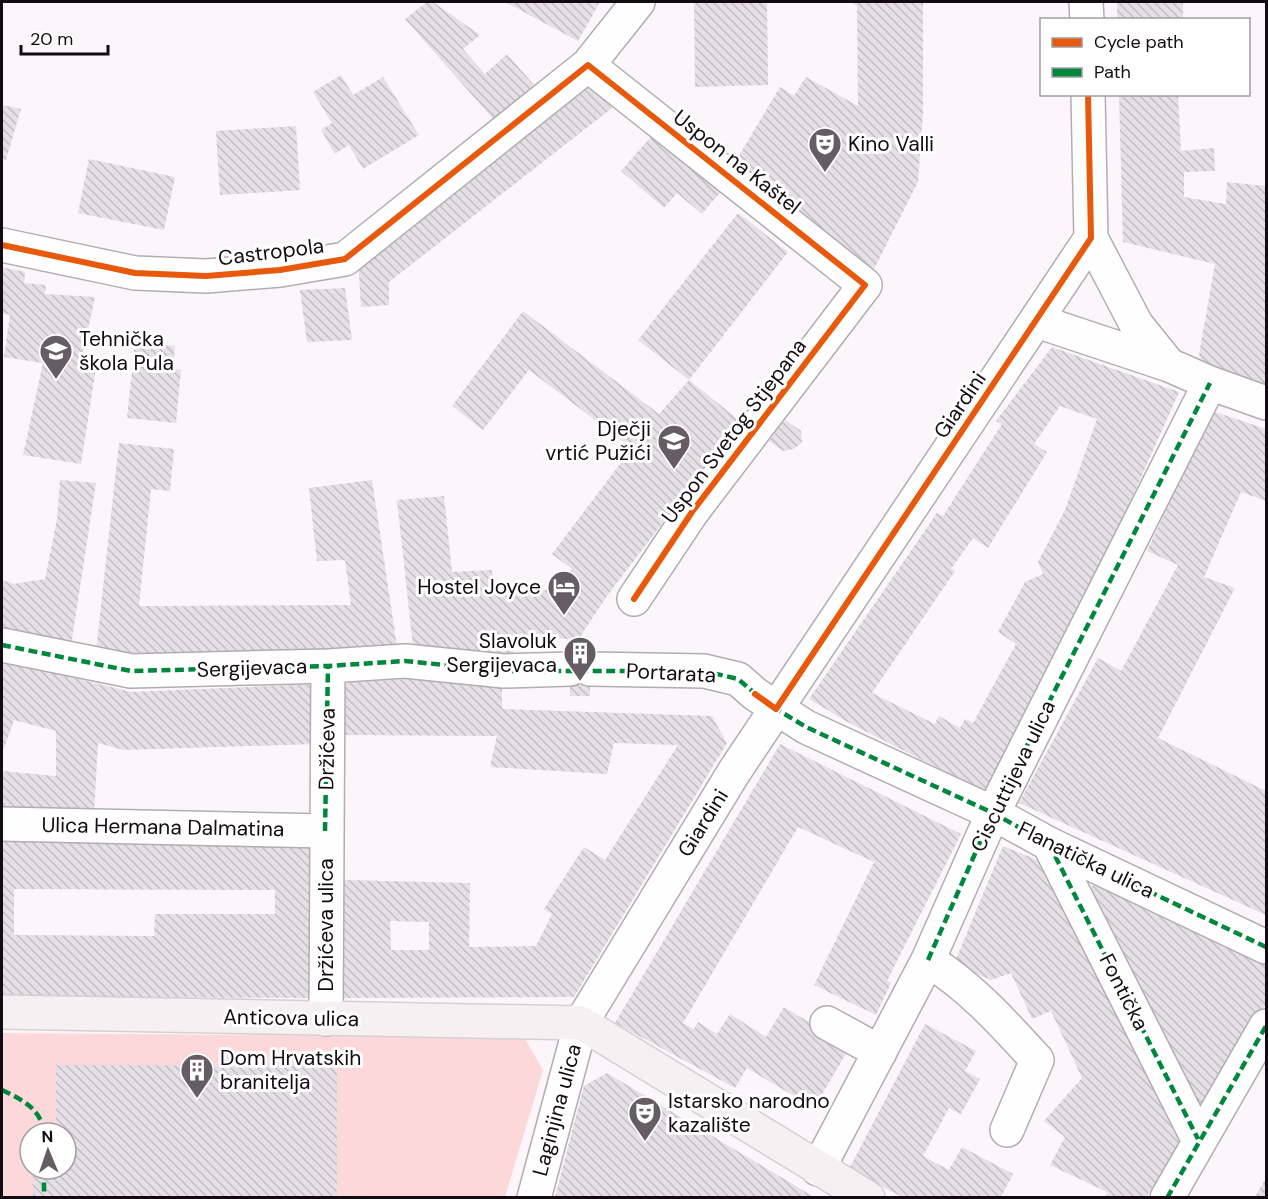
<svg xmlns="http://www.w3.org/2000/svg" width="1268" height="1199" font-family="'DM Sans',sans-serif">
<defs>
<pattern id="building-back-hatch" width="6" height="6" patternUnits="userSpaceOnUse" patternTransform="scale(1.5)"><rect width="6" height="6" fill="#e5dfe6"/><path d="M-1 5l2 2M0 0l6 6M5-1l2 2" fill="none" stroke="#c4bec4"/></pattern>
</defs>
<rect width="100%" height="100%" fill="#fcf6fa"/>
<path fill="#fdd8db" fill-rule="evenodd" d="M2,1033L524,1037L543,1070L505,1197L2,1198ZM30,1133H66V1169H30Z"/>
<path fill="url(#building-back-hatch)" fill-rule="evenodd" d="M427,2H433L480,35L463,49L485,74L507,54L535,86L495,121L405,19Z
M505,2H600L578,41Z
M694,2H767L768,85L695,87Z
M851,2H923V113L918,182L871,275L734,164L780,87L794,96L806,77L858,106L857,6Z
M1117,2H1183V20H1117Z
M341,75L353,95L383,77L419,135L363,169L349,145L335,154L321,130L332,123L313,92Z
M586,82L612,108L389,282V305L361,307L358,257Z
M1119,94H1178L1181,151L1214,148L1215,171L1184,172V197L1226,204L1227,182L1266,186V394L1206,373L1199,355L1215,264L1123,242Z
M2,105L21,109L6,160L2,159Z
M296,126L300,190L220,195L216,131Z
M655,132L723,189L702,214L677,193L664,208L621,171Z
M89,159L175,177L164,230L78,213Z
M738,213L788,252L689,380L638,340Z
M2,267L25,272L24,283L46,285L45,294L95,297L80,367H96L81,464L23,455L43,363L4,357L10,315L2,313Z
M345,288L352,340L307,342L300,290Z
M523,311L659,414L689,380L740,421L607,596L578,640L535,636L513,638L514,655L414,656L397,500L444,496L452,572L492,570L494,591L556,590L572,569L552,554L632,448L529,370L483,430L452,406Z
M135,342L175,346L173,369L181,370L176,423L127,418Z
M1052,347L1179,392L1113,540L986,792L851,724L809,699L937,513L943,516L1002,424L996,421ZM1060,406L1097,419L1065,510L1038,562L1043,574L1025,582L998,632L1016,644L973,723L965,719L960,728L939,716L935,724L872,693L955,571L951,569L973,538L988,548L1047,452L1034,444Z
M1212,411L1266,429V501L1241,492L1204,577L1235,588L1158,738L1266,791V915L1019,803L1098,658L1121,671L1178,565L1147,551Z
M785,420L801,431L802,442L794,449L783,451L769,441Z
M119,443L174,449L170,491L151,489L139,606L351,605L345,560L317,561L309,488L372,480L398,653L155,658L96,651Z
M60,480L96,483L70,652L2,635V580L13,584L45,579L57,519Z
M570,653H591L590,696H570Z
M2,660L131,692L318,684L314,744L123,750L98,743L94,813L2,810V771L56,776V731L14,720L2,754Z
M422,678L502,685V709L712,716L727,743L574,997L343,998L344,880L470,883L469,947L536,946L552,914L544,909L584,847L605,860L678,745L614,743L607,774L490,767L497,736L340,735L341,683ZM390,921L429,922V950H391Z
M780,744L961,834L887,981L891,983L876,1015L814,985L874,862L798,827L683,1023L694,1029L698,1022L717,1034L730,1014L766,1037L784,1007L850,1047L814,1108L747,1068L735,1088L615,1023Z
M2,835L311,837L310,998L2,997ZM14,889L275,890V914H155L154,936L14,935Z
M1003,846L1037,860L1185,1138L1146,1197H1105L1107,1192L1050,1165L1065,1137L1044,1121L1082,1078L1051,1011L1032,1019L1011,973L991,980L954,964Z
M1097,884L1266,958V1004L1207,1102L1192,1107L1089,887Z
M925,1024L976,1051L965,1071L980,1079L961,1114L949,1108L923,1156L949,1170L962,1147L1013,1174L1001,1197H902L849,1169Z
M56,1065L337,1066V1197H33V1169H66V1133H56Z
M607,1073L814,1197H555L584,1086Z
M1266,1178V1197H1255Z"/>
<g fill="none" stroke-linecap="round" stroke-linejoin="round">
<defs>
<path id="minor" d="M1086,2L1087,20
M588,65L865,285L692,512L634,599
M1091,238L1136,324L1169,365
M2,245L135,273L206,276L280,270L345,259L588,65L638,2
M1037,321L1169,365L1210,383L1266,403
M2,645L131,671L328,666L405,661L504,671L570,669
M590,669L704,671L738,679L755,694L806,727L993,813L1049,844L1266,947
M2,824L325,831
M1049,844L1198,1139
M928,960C971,987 1003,1023 1037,1060L1007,1130
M326,1019L328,666
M827,1023L880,1052
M818,1169L928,960L993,813L1210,383
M534,1198L581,1023L734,772L1091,238L1088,94
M1167,1198L1266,1026"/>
<path id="major" d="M2,1012L581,1023L868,1198"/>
</defs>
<use href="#minor" stroke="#b3acb1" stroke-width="36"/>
<use href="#major" stroke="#d4d0d3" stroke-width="36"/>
<use href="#minor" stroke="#fffefe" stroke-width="33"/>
<use href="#major" stroke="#f6f0f2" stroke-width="33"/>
<path stroke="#00873e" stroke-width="4.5" stroke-dasharray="9 4.5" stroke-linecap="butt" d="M2,645L131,671L328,666L405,661L504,671H704L738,679L758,696
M773,707L806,727L993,813L1049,844L1266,947
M325,831L328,666
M1049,844L1198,1139
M928,960L993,813L1210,383
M2,1090C22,1100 41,1108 44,1133
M44,1169V1198
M1167,1198L1266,1026"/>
<defs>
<path id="cycleway" d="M2,245L135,273L206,276L280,270L345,259L588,65L865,285L692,512L634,599
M755,694L776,709L1091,238L1088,94"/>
</defs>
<use href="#cycleway" stroke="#fff" stroke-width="10"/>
<use href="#cycleway" stroke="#e8590c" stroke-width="6"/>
</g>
<defs>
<symbol id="theatre-pin" viewBox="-11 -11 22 30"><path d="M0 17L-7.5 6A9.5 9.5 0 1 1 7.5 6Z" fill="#655d63" stroke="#fff"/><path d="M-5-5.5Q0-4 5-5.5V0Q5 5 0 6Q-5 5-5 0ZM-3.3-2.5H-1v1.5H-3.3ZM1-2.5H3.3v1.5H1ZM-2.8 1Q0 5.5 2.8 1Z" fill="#fff"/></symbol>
<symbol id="school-pin" viewBox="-11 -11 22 30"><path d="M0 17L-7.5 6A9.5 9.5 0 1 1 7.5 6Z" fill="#655d63" stroke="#fff"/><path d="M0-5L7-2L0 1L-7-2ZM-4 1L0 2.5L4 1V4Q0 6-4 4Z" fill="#fff"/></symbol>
<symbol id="hotel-pin" viewBox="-11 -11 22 30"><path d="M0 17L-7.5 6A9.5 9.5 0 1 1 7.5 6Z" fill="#655d63" stroke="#fff"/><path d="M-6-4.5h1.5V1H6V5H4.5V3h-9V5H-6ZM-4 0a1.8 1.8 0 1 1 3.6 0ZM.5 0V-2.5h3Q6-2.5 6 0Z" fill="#fff"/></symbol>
<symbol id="building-pin" viewBox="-11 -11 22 30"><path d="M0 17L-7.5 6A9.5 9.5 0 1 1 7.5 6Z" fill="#655d63" stroke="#fff"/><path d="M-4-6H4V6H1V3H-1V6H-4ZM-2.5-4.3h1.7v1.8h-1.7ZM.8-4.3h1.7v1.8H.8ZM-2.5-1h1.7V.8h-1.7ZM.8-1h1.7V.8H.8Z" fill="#fff"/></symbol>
</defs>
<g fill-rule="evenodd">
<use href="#theatre-pin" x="806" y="125" width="38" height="52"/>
<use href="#school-pin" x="37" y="332" width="38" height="52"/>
<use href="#school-pin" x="655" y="422" width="38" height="52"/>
<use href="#hotel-pin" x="545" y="568" width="38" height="52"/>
<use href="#building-pin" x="561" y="634" width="38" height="52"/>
<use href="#building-pin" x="178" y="1051" width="38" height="52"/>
<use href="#theatre-pin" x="626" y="1094" width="38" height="52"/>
</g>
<g text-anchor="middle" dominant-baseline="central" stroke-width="6" stroke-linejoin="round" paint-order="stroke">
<g font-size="21" fill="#130b11" stroke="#fff" text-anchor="start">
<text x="848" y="144">Kino Valli</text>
<text x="79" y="339">Tehnička<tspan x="79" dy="24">škola Pula</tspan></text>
<text x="651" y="429" text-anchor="end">Dječji<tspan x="651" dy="24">vrtić Pužići</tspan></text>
<text x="541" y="587" text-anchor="end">Hostel Joyce</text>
<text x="557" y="641" text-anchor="end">Slavoluk<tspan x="557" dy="24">Sergijevaca</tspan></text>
<text x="220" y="1058">Dom Hrvatskih<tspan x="220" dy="24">branitelja</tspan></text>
<text x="668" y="1101">Istarsko narodno<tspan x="668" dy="24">kazalište</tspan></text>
</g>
<g font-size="21" fill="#130b11" stroke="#fff">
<text transform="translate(737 162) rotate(38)">Uspon na Kaštel</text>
<text transform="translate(271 252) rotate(-7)">Castropola</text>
<text transform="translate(960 405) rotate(-56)">Giardini</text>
<text transform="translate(734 431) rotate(-53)">Uspon Svetog Stjepana</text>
<text transform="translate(252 668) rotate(-2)">Sergijevaca</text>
<text transform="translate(671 673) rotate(3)">Portarata</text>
<text transform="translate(327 749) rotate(-89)">Držićeva</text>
<text transform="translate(1013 776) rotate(-64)">Ciscuttijeva ulica</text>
<text transform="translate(703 823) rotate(-58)">Giardini</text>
<text transform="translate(163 827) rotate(1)">Ulica Hermana Dalmatina</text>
<text transform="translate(1086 860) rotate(26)">Flanatička ulica</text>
<text transform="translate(326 925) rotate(-90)">Držićeva ulica</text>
<text transform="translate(1124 992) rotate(63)">Fontička</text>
<text transform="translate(291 1018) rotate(1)">Anticova ulica</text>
<text transform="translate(557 1110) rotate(-75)">Laginjina ulica</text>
</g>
</g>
<rect width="1268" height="1199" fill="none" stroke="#130b11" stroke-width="6"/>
<rect x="1040" y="18" width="210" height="78" fill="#ffffff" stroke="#a19da0" stroke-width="1.5"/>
<rect x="1052" y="38" width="30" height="9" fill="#e8590c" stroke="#a19da0" stroke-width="1.5"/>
<text x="1094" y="48" font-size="18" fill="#130b11">Cycle path</text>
<rect x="1052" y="68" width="30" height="9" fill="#00873e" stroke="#a19da0" stroke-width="1.5"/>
<text x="1094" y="78" font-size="18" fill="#130b11">Path</text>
<g transform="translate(48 1151) rotate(358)"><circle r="28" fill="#ffffff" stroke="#a19da0" stroke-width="1.5"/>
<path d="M0-4.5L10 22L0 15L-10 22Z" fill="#655d63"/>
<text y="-9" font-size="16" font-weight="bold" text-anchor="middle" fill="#130b11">N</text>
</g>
<path d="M21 45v9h87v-9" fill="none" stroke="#130b11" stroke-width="3"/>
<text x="30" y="45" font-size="18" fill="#130b11" stroke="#ffffff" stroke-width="4.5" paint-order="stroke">20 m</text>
</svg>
